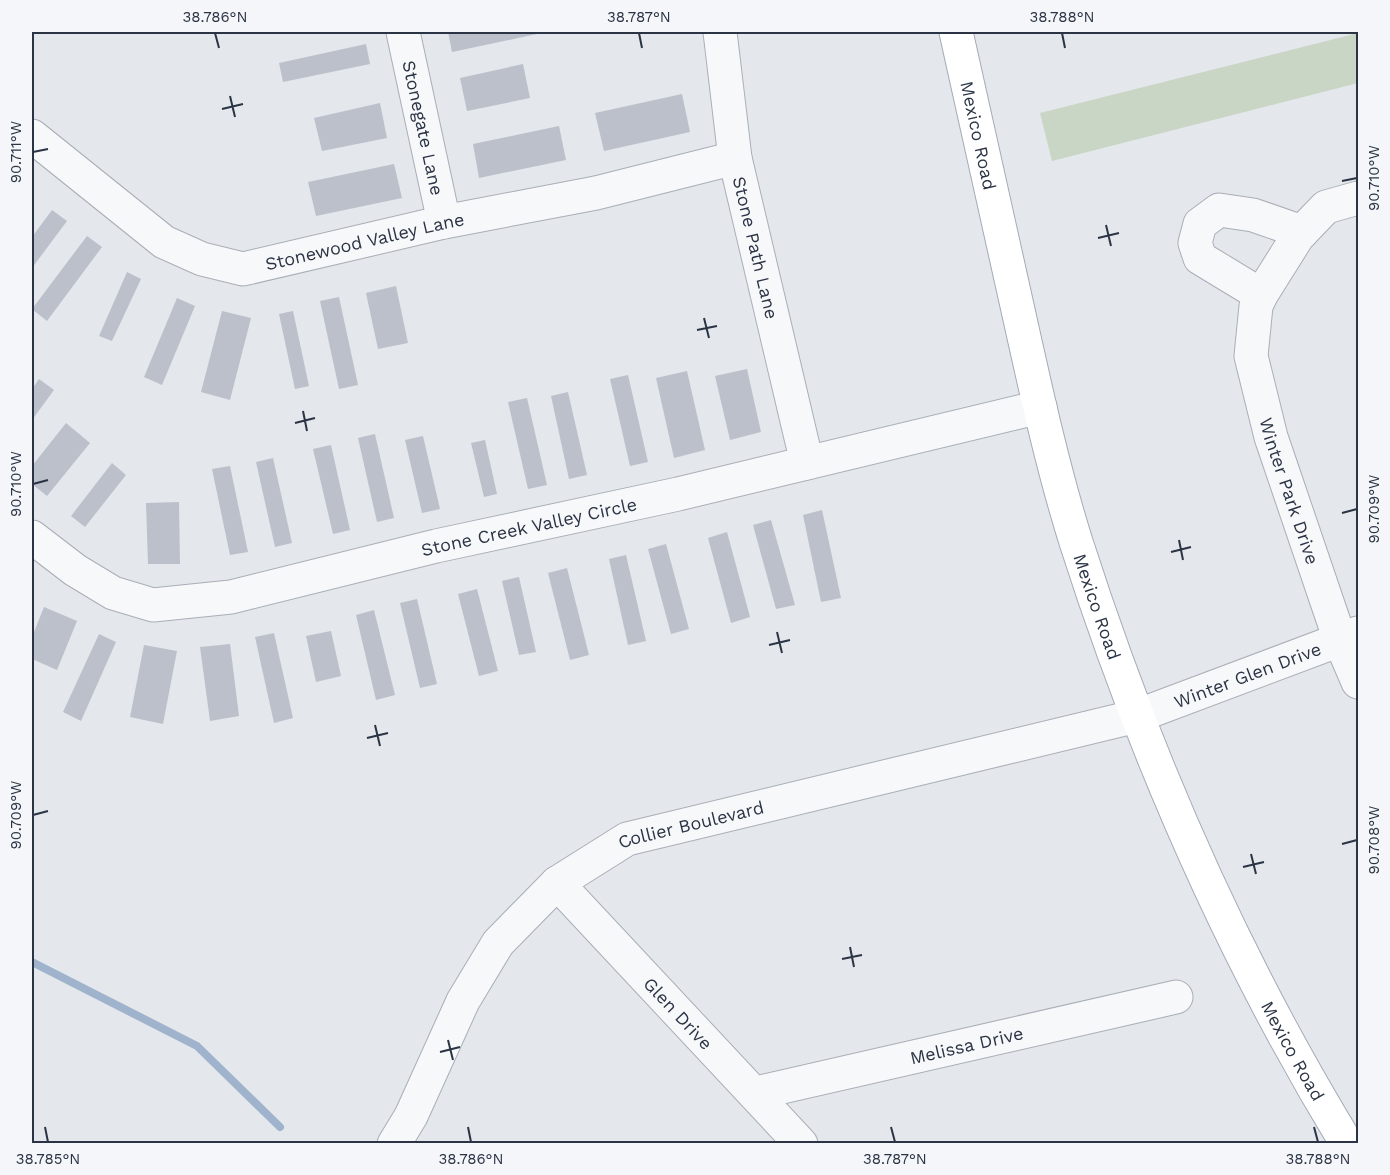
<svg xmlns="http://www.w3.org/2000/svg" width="1390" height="1175" font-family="'Work Sans',sans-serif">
<rect width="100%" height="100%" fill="#e4e7ec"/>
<path fill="#c9d6c5" d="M1358,33V83L1052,161L1040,113Z"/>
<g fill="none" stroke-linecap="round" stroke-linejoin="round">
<path stroke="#9fb4cc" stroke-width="8" d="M32,962L197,1046L280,1127"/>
</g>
<path fill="#bbc0ca" d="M448,32H537V34L452,52Z
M366,44L370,64L283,82L279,63Z
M523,64L530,98L467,111L460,78Z
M682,94L690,132L604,151L595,113Z
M380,103L387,138L322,151L314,118Z
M559,126L566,160L479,178L473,144Z
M394,164L402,198L316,216L308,182Z
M52,210L67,221L32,268V237Z
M87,236L102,247L47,321L32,309Z
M127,272L141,279L112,341L99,336Z
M396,286L408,343L378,349L366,293Z
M339,297L358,385L339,389L320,301Z
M177,298L195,306L162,385L144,377Z
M222,311L251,318L230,400L201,392Z
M293,311L309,386L295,389L279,314Z
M747,369L761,432L730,440L715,376Z
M687,371L705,450L674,458L656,378Z
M628,375L648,462L630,466L610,379Z
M39,379L54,390L32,420V389Z
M568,392L587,475L569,479L551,396Z
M527,398L547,485L528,489L508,402Z
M66,423L90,443L47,496L32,484V466Z
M375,434L394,518L377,522L358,438Z
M423,436L440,509L422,513L405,440Z
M485,440L497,494L484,497L471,443Z
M331,445L350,530L333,534L313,449Z
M273,458L292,543L275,547L256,462Z
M112,463L126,475L85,527L71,516Z
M230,466L248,552L230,555L212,469Z
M179,502L180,564H148L146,503Z
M822,510L841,598L821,602L803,515Z
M771,520L795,605L776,609L753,525Z
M727,532L750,617L731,623L708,538Z
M666,544L689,629L671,634L648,549Z
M626,555L646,641L628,645L609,559Z
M567,568L589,655L570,660L548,573Z
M519,577L536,652L519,655L502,581Z
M477,589L498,671L479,676L458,594Z
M417,599L437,684L420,688L400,603Z
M44,607L77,621L57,670L32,659V637Z
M374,610L395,695L376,700L356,615Z
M331,631L341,676L316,682L306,636Z
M274,633L293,718L274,723L255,637Z
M99,634L116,642L81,721L63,712Z
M230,644L239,716L210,721L200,647Z
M144,645L177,651L163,724L130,717Z"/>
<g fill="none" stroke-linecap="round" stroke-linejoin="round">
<defs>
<g id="minor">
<path id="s1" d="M403,32L444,222"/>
<path id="s2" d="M720,32L735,158L807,463"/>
<path id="s3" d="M32,136L164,242L202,259L243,269L444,222L596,193L735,158"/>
<path id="s4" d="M1358,198L1326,207L1298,236L1261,295L1256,306L1251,356L1271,437L1340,640L1358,682"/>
<path d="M1261,295L1200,258L1195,243L1200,224L1219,210L1253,215L1302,232"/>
<path id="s5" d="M32,537L75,570L113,593L153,605L231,597L436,546L678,494L1040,407"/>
<path id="s6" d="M557,883L801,1144"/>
<path id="s7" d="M756,1093L1176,997"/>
<path id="s8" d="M394,1144L411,1116L463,1001L498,943L557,883L627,839L1137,716L1358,633"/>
</g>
<g id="major">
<path id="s9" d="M956,32C978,130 999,229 1022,328C1038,400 1054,472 1076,542C1143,751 1232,956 1347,1144"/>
</g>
</defs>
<use href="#minor" stroke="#a9aeb7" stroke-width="35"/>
<use href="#major" stroke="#a3abb8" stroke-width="35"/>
<use href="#minor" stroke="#f7f8fa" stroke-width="33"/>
<use href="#major" stroke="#fff" stroke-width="33"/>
</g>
<path fill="none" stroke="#2b3445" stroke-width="2" d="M215,33L219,48M639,33L642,48M1062,33L1065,48M230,96L235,117M222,109L243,104M33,152L48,149M1342,181L1357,178M1106,225L1111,246M1098,238L1119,233M704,318L709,338M697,330L717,326M303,411L307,431M295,423L315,418M33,484L48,480M1342,513L1357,509M1179,540L1183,560M1171,552L1191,547M777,632L782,653M769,645L790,640M375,725L380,746M367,738L388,733M33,815L48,811M1342,844L1357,840M1251,854L1256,874M1243,867L1264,862M850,947L854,967M842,959L862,955M448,1040L453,1060M440,1052L460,1047M45,1127L48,1142M468,1127L471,1142M891,1127L895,1142M1314,1127L1318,1142"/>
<g text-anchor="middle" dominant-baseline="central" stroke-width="6" stroke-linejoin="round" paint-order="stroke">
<g font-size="18" fill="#2b3445" stroke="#f4f6f9">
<text stroke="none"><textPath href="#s1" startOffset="98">Stonegate Lane</textPath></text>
<text stroke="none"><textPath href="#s9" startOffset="106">Mexico Road</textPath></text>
<text stroke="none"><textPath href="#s3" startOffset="378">Stonewood Valley Lane</textPath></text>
<text stroke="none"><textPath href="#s2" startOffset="219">Stone Path Lane</textPath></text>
<text stroke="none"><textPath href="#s4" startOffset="346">Winter Park Drive</textPath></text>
<text stroke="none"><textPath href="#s5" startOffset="525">Stone Creek Valley Circle</textPath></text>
<text stroke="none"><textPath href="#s9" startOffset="592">Mexico Road</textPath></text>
<text stroke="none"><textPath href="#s8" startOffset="1036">Winter Glen Drive</textPath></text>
<text stroke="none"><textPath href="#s8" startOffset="459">Collier Boulevard</textPath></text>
<text stroke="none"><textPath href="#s6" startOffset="178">Glen Drive</textPath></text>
<text stroke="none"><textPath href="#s7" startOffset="216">Melissa Drive</textPath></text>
<text stroke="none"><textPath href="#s9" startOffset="1078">Mexico Road</textPath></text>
</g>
</g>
<rect width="1390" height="1175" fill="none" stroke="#f4f6f9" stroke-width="66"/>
<rect x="33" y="33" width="1324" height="1109" fill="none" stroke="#2b3445" stroke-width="2"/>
<g font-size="15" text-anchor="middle" fill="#2b3445">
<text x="215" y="22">38.786°N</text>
<text x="639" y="22">38.787°N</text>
<text x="1062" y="22">38.788°N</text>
<text transform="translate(16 152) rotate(-90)" y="5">90.711°W</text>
<text transform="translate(1374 178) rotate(-90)" y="5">90.710°W</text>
<text transform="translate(16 484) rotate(-90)" y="5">90.710°W</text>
<text transform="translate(1374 509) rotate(-90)" y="5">90.709°W</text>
<text transform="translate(16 815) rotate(-90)" y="5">90.709°W</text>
<text transform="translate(1374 840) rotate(-90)" y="5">90.708°W</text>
<text x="48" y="1164">38.785°N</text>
<text x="471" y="1164">38.786°N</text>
<text x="895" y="1164">38.787°N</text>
<text x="1318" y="1164">38.788°N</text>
</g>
</svg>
